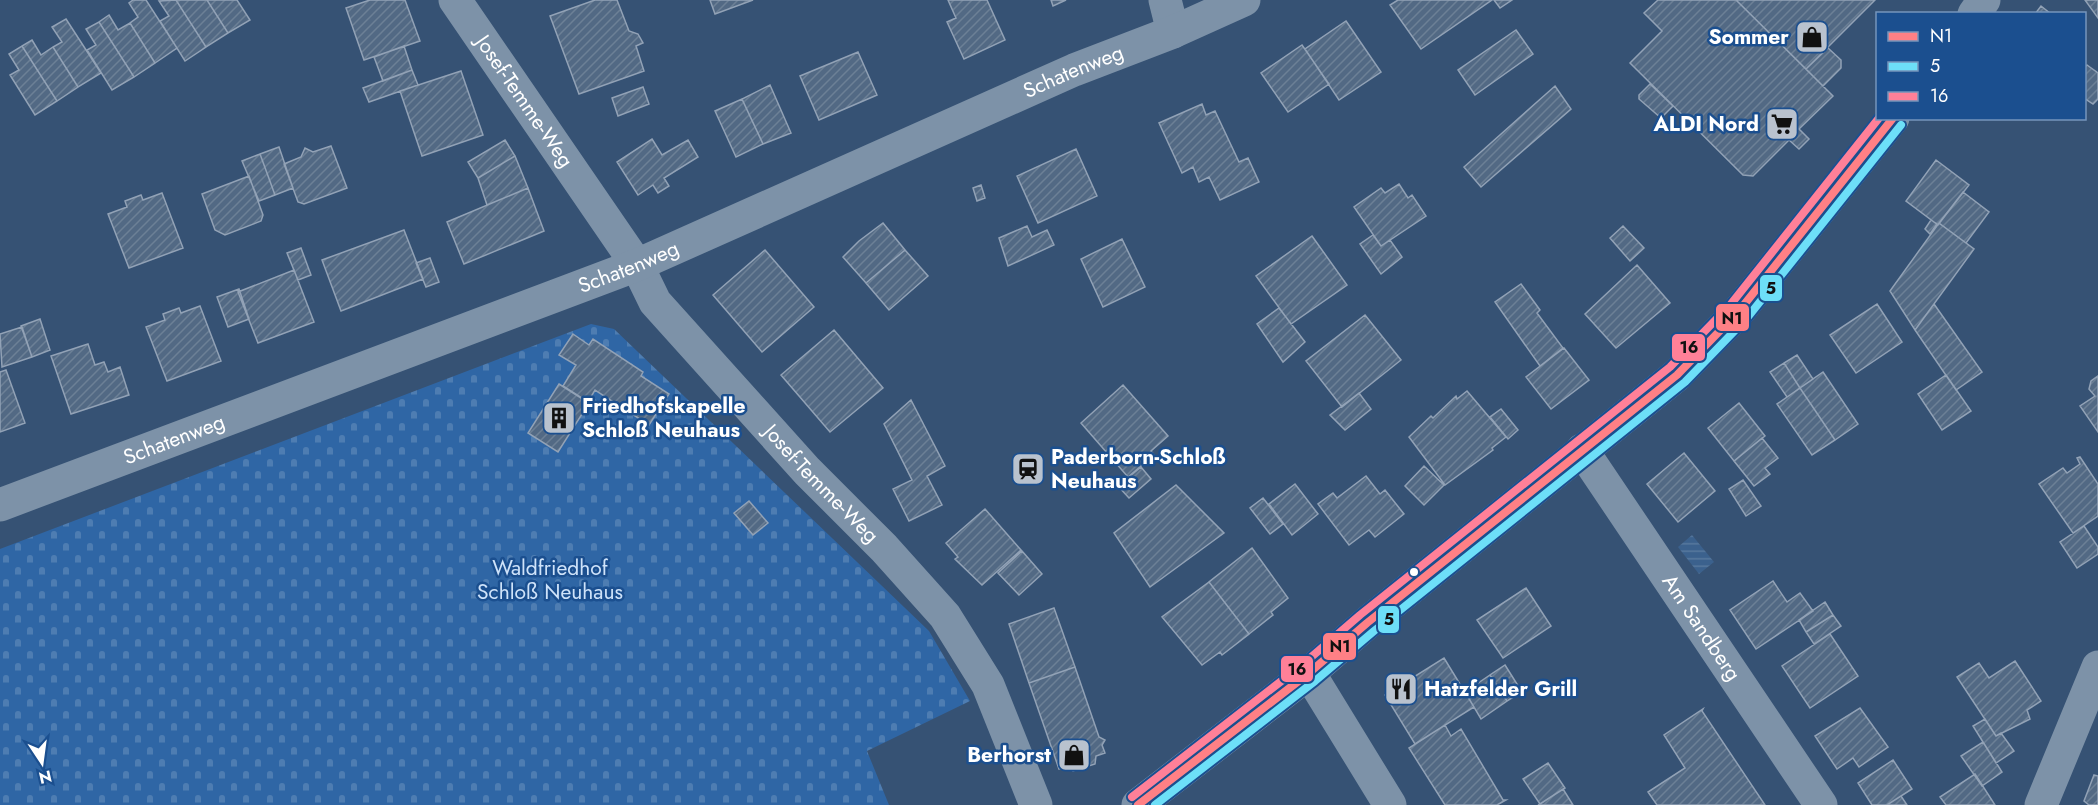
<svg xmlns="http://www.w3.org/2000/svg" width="2098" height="805" font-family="Jost,sans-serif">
<defs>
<pattern id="cemetery-stones" width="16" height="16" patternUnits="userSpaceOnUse" patternTransform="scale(1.5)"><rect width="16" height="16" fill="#2f66a5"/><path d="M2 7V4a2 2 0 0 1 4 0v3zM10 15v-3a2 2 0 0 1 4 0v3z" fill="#4e7db2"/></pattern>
<pattern id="water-rules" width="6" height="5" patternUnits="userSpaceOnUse" patternTransform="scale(1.5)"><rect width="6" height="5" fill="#3b618d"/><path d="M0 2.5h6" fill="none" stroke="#58799e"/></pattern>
<pattern id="building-hatch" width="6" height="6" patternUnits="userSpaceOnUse" patternTransform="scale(1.5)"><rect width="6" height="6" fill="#526984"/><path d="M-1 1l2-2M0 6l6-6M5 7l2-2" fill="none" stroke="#6c8096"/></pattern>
</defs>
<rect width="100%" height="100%" fill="#365274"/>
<path fill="url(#cemetery-stones)" d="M591,324L614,329L929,631L970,701L867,751L889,805H0V549Z"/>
<path fill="url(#water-rules)" d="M1692,535L1714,562L1699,574L1678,547Z"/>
<path fill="url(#building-hatch)" stroke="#92a2b6" stroke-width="1.5" d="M133,0H146L177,48L155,63L130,23L138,17L129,3Z
M176,0L206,47L185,61L160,21L169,16L159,1Z
M176,0H207L228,33L206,47Z
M207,0H237L250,20L228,33Z
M370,0H405L420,41L364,60L346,8Z
M595,0H617L629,31L638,34L643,43L636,46L644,71L579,94L550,16Z
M710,0H753L715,14Z
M948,0H987L1005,40L964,59L947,22L956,18Z
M1051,0H1066L1053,6Z
M1398,0H1492L1421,49L1390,5Z
M1494,0H1512L1500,8Z
M1658,0H1736L1833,96L1799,129L1809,139L1799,149L1789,140L1753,176L1743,175L1630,63L1662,31L1644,13Z
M1736,0H1875L1806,69Z
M2085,0H2098V18Z
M2041,6L2051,14H2035Z
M109,15L118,30L130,23L155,63L134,77L99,22Z
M66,19L101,73L78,87L53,47L62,42L52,27Z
M1346,21L1381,72L1339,100L1305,49Z
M99,22L134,77L112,90L87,50L96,45L86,29Z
M1516,30L1533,54L1475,95L1458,70Z
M32,40L41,55L53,47L78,87L57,101L22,46Z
M1302,45L1329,84L1288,112L1261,73Z
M22,46L57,101L35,115L10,75L19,70L9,54Z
M404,46L412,70L383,81L374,57Z
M1828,48L1841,60V68L1823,86L1806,69Z
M858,52L877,95L819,120L800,76Z
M2087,65L2098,73V99L2093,104L2084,98V68Z
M412,70L418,85L369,102L363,88Z
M461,71L483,135L422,156L400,91Z
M1650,84L1673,106L1661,118L1639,99V95Z
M770,85L791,133L763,144L742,99Z
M1555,86L1571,109L1481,187L1464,167Z
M643,87L649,104L618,116L612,98Z
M742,99L763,144L736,157L715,111Z
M1202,104L1206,115L1215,111L1239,162L1248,158L1259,182L1220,200L1209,177L1199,182L1193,167L1182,173L1159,123Z
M652,139L662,155L688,140L698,157L664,178L669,186L658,193L653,185L638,195L617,162Z
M505,140L515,156L478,178L468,162Z
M331,146L347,188L304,204L298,202L284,164L301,157L305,148L313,152Z
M279,147L293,188L275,195L260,154Z
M1076,149L1097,196L1038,223L1017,176Z
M260,154L275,195L259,201L242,161Z
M515,156L528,188L487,205L478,178Z
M1936,160L1969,185L1938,225L1906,201Z
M249,176L263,215L261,221L225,235L215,230L202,194Z
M1399,184L1408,198L1412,195L1426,216L1381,246L1354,207L1381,188L1385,193Z
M981,185L985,198L977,201L973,188Z
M528,188L544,231L464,264L447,222Z
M1963,192L1989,212L1966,243L1939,223Z
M162,193L183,248L129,268L108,214L127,207L125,201L141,195L143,200Z
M1931,220L1937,224L1930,234L1925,229Z
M883,223L905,250L866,283L843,257L859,241Z
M1939,223L1974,249L1915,330L1890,291Z
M1027,226L1032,237L1047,230L1054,245L1008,266L999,238Z
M1623,226L1644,248L1630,261L1610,238Z
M404,230L423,279L341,311L322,260Z
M1373,235L1381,246L1390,240L1402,257L1381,274L1360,244Z
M1312,236L1347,285L1291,324L1256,276Z
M1122,239L1145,287L1103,307L1081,259Z
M301,248L311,275L298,280L287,253Z
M765,250L814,307L762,352L713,295Z
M905,250L928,276L889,310L866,283Z
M430,258L439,282L426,287L416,263Z
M1637,265L1670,303L1616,348L1585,314Z
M294,270L314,322L258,343L238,292Z
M1521,284L1540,310L1537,313L1563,348L1540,366L1495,302Z
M239,289L249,319L228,327L217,297Z
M1877,304L1902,342L1856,373L1830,335Z
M1934,304L1982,372L1956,390L1915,330Z
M200,306L221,361L167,381L146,327L165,320L163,314L179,308L181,313Z
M1279,308L1305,342L1283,362L1257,324Z
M1365,315L1401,360L1342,407L1306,361Z
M40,319L50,350L32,357L21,326Z
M22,327L32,357L2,367L0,334Z
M834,330L883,388L830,432L781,375Z
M573,334L589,345L593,339L643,372L641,376L669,394L649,425L595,390L588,402L563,386L576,365L559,355Z
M88,344L95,365L104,362L108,372L120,367L129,395L71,414L51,356Z
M1564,348L1589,380L1551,409L1526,377Z
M1797,355L1813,379L1800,388L1784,363Z
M1784,363L1800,388L1787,397L1770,372Z
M6,370L25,423L0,432V372Z
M1823,372L1858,424L1835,440L1800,388Z
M1946,375L1971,411L1942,430L1918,394Z
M2098,376V432L2080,406L2095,396L2089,389L2091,381Z
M559,384L589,403L558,452L528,433Z
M1123,385L1168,436L1151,451L1154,455L1128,477L1081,423Z
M1800,388L1835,440L1812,455L1777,404Z
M1467,391L1506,437L1492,448L1493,450L1445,485L1409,437L1431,416L1433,418L1456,396L1457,399Z
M1359,393L1371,409L1345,430L1330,415Z
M911,400L945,466L927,476L942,505L909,521L893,489L912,480L884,424Z
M1739,403L1765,436L1734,461L1708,428Z
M1501,409L1518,430L1508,439L1490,417Z
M1762,438L1778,458L1765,468L1770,474L1754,486L1734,461Z
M1684,453L1715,491L1678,522L1647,484Z
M2080,457L2098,484V516L2073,533L2039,484L2063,468L2067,473L2080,464L2077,458Z
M1424,466L1444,485L1424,505L1405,486Z
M1141,467L1151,479L1129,498L1118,486Z
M1366,476L1380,494L1385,490L1404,514L1375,537L1369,530L1349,545L1318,504L1333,493L1337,498Z
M1743,480L1761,506L1746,516L1729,489Z
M1295,484L1318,514L1292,535L1269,504Z
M1176,485L1224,533L1150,587L1114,533Z
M1263,498L1283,524L1270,534L1250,508Z
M749,501L768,523L753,535L734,513Z
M985,509L1021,550L982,585L955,559L958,557L946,543Z
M2084,526L2098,547V554L2077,568L2060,542Z
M1252,548L1288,598L1271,612L1273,615L1249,634L1209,582Z
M1022,551L1042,574L1019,595L998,573Z
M1773,581L1787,602L1800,593L1813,611L1756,649L1730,610Z
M1209,582L1249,634L1222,655L1220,652L1202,665L1162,617Z
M1526,588L1551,626L1503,658L1477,620Z
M1825,602L1833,615L1806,632L1799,620Z
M1054,608L1075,667L1029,683L1009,624Z
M1833,615L1841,626L1814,644L1806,632Z
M1830,634L1858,676L1810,708L1782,666Z
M1444,658L1474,707L1415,744L1385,695Z
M2015,661L2041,701L2027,710L2030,719L1996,736L1957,677L1979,663L1989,678Z
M1505,665L1522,692L1507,701L1490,675Z
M1075,667L1099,737L1105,740L1102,745L1105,753L1096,756L1095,764L1073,771L1068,766L1059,769L1029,683Z
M1490,675L1507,701L1481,719L1465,692Z
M1860,708L1888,747L1859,767L1853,758L1837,769L1815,736Z
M1703,709L1702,711L1765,805H1657L1648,792L1685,768L1664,735Z
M1985,719L1996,736L2001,733L2014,751L1996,763L1973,726Z
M1445,725L1451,736L1461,729L1503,800H1506L1497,805H1445L1409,748Z
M1983,742L2002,772L1982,786L1961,756Z
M1893,760L1912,789L1887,805H1872L1858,783Z
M1548,763L1565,788L1540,804L1523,779Z
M1975,774L1995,805H1946L1940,797Z
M2094,775L2098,776V805H2089L2084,801Z
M1563,789L1573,805H1538L1540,804Z
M1901,796L1907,805H1887Z"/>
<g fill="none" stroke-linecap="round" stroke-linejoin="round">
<g stroke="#7d92a8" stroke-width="33">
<path id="s1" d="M455,0L637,265L655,302L807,471L884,548L945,616L988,685L1036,805"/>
<path d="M1165,0L1173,32"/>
<path d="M1974,14L1984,0"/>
<path id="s2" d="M1582,450L1821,805"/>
<path id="s3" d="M0,505L637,265L1074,70L1173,32L1244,0"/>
<path d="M1309,673L1390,805"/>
<path d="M1138,805L1309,673L1367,623L1677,375L1739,311L1893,118"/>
<path d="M2041,805L2098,667"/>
</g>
<defs>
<path id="bus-1" d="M1138,805L1309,673L1367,623L1677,375L1739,311L1893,118"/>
<path id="bus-2" d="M1155,805L1315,681L1374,631L1685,382L1747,318L1901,125"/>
<path id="bus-3" d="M1132,797L1302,665L1360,615L1670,367L1731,304L1879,118"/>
</defs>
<use href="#bus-1" stroke="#1b4f8f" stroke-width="12"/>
<use href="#bus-2" stroke="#1b4f8f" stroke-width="12"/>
<use href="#bus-3" stroke="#1b4f8f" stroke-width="12"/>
<use href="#bus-1" stroke="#ff8085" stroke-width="8"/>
<use href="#bus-2" stroke="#6ddff8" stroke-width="8"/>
<use href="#bus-3" stroke="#ff8098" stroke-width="8"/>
</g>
<defs>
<symbol id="shop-square" viewBox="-11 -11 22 22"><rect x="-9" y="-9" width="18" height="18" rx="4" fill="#b9c2ce" stroke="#1b4f8f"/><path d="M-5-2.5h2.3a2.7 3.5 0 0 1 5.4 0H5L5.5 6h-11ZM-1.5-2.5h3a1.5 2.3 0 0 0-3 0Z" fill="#111"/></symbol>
<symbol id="supermarket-square" viewBox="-11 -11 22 22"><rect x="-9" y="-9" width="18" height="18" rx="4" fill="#b9c2ce" stroke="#1b4f8f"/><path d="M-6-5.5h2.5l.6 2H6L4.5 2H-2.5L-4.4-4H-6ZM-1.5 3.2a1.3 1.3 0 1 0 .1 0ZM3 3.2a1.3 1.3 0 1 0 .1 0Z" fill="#111"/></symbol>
<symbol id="building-square" viewBox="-11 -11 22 22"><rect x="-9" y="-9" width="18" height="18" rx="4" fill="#b9c2ce" stroke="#1b4f8f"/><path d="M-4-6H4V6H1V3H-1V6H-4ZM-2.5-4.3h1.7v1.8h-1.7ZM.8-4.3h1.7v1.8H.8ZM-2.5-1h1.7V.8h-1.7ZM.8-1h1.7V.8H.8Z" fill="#111"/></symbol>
<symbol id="station-square" viewBox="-11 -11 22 22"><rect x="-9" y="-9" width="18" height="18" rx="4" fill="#b9c2ce" stroke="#1b4f8f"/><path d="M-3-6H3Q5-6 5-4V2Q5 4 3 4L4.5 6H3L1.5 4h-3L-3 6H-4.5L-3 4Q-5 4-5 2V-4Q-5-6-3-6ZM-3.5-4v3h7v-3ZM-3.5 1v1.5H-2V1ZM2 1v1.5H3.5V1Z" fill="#111"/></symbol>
<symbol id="restaurant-square" viewBox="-11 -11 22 22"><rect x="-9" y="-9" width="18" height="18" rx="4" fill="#b9c2ce" stroke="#1b4f8f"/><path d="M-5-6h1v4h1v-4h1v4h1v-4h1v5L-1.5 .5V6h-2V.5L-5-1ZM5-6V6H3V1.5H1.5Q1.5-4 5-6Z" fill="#111"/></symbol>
</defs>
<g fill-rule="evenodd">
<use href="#shop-square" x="1793" y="18" width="38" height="38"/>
<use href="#supermarket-square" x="1763" y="105" width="38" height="38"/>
<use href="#building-square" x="540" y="399" width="38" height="38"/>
<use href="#station-square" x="1009" y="450" width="38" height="38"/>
<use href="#restaurant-square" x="1382" y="670" width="38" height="38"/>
<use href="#shop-square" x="1055" y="736" width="38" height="38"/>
</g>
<circle fill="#fff" stroke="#1b4f8f" stroke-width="2" cx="1414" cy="572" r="5"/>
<g text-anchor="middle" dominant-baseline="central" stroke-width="5" stroke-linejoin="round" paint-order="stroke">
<g font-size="21" font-weight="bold" fill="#fff" stroke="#1b4f8f" text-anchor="end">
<text x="1789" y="37">Sommer</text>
<text x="1759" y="124">ALDI Nord</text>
<text x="582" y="406" text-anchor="start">Friedhofskapelle<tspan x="582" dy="24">Schloß Neuhaus</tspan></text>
<text x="1051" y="457" text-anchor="start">Paderborn-Schloß<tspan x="1051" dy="24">Neuhaus</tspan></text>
<text x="1424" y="689" text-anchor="start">Hatzfelder Grill</text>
<text x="1051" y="755">Berhorst</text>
</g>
<g font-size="21" fill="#fff" stroke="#1b4f8f">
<text stroke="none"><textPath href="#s3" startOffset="1158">Schatenweg</textPath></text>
<text stroke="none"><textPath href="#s1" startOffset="123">Josef-Temme-Weg</textPath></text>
<text stroke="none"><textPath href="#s3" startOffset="672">Schatenweg</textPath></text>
<text stroke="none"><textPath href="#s3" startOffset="186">Schatenweg</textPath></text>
<text stroke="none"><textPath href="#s1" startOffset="609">Josef-Temme-Weg</textPath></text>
<text stroke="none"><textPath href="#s2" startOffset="214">Am Sandberg</textPath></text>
</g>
<g font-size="21" fill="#cfe3fa" stroke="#1b4f8f">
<text x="550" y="568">Waldfriedhof<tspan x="550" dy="24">Schloß Neuhaus</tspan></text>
</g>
</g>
<g stroke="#1b4f8f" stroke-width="2">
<rect x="1759" y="274" width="24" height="28" rx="6" fill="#6ddff8"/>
<rect x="1715" y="303" width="35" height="29" rx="6" fill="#ff8085"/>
<rect x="1671" y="333" width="35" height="29" rx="6" fill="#ff8098"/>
<rect x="1377" y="605" width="23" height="29" rx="6" fill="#6ddff8"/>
<rect x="1322" y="632" width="35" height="29" rx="6" fill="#ff8085"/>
<rect x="1280" y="655" width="34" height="28" rx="6" fill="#ff8098"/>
</g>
<g font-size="16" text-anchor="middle" font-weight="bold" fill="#111">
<text x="1771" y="294">5</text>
<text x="1732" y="324">N1</text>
<text x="1689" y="353">16</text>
<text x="1389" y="625">5</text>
<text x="1340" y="652">N1</text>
<text x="1297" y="675">16</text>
</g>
<rect x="1876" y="12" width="210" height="108" fill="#1b4f8f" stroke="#7695bc" stroke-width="1.5"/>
<rect x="1888" y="32" width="30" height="9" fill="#ff8085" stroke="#7695bc" stroke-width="1.5"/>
<text x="1930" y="42" font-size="18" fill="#ffffff">N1</text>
<rect x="1888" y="62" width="30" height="9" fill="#6ddff8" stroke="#7695bc" stroke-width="1.5"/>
<text x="1930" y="72" font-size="18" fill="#ffffff">5</text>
<rect x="1888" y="92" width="30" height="9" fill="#ff8098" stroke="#7695bc" stroke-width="1.5"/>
<text x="1930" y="102" font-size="18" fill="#ffffff">16</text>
<g transform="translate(42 763) rotate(167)" stroke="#1b4f8f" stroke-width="4.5" paint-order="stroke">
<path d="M0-4.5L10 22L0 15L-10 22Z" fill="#ffffff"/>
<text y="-9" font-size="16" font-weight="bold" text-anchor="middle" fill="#ffffff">N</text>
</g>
</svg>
